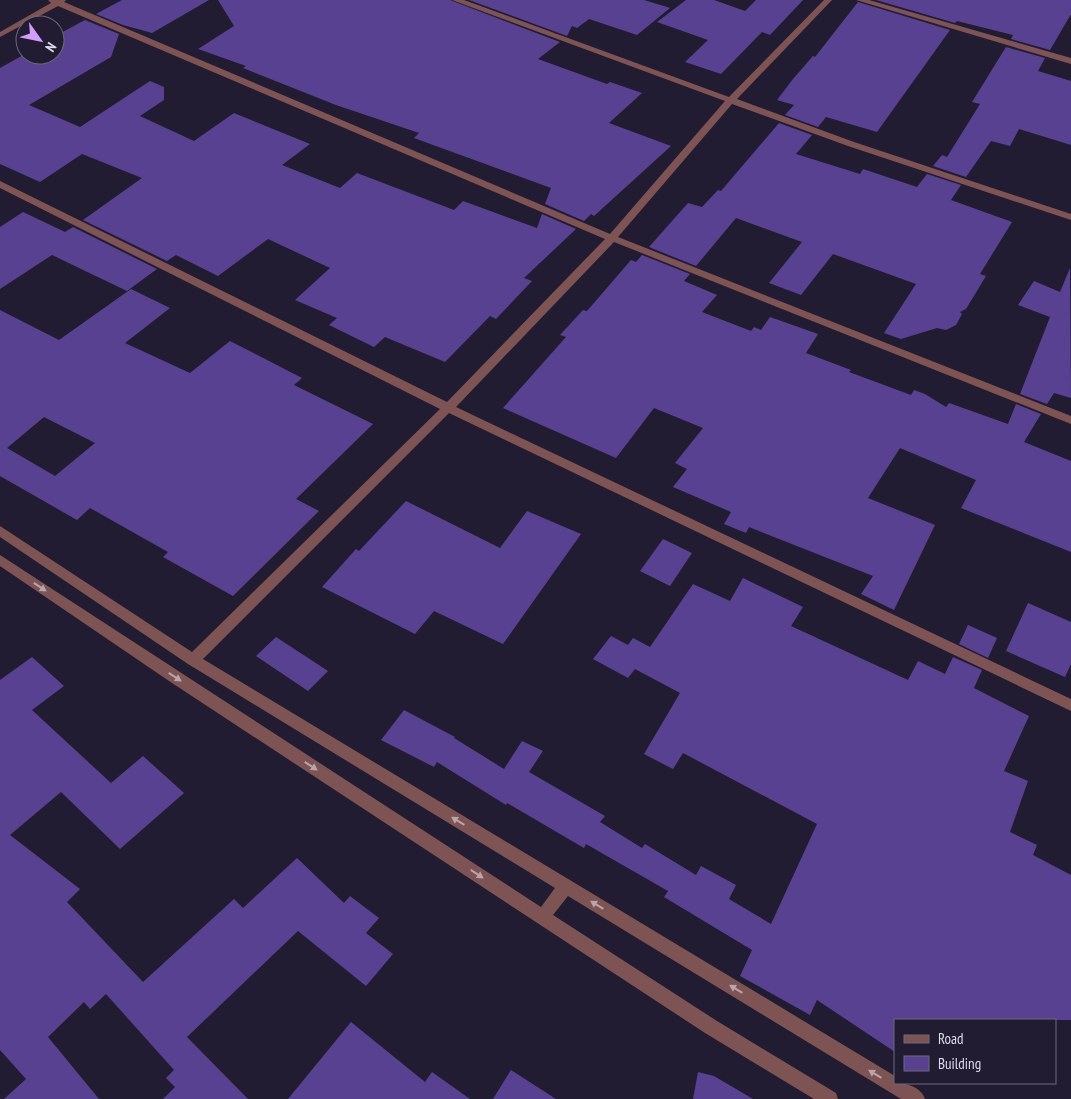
<svg xmlns="http://www.w3.org/2000/svg" width="1071" height="1099" font-family="'PT Sans Narrow',sans-serif">
<rect width="100%" height="100%" fill="#221c32"/>
<path fill="#594191" fill-rule="evenodd" d="M122,0H209L152,33L123,25L96,14Z
M218,0H450L560,42L538,59L607,84L610,82L642,93L609,123L671,146L594,216L591,214L584,221L545,204L551,188L414,138L419,133L336,105L243,68L246,66L198,49L234,26Z
M469,0H644L670,8L637,35L589,19L577,28L572,26L567,36Z
M686,0H714L745,11L756,0H803L770,35L762,32L721,74L685,62L708,40L657,22Z
M876,0H1071V14L1050,50L1011,39L1013,35L957,21L955,23Z
M858,2L950,30L877,132L826,117L818,127L785,115L794,105L777,100L793,79L813,56L815,57Z
M85,20L119,34L111,57L29,105L80,127L150,81L164,87V100L140,116L194,141L234,113L310,144L282,165L340,188L357,173L454,210L463,201L537,228L542,214L576,229L524,278L532,281L496,319L490,316L445,362L385,337L374,347L329,325L337,318L295,300L330,268L268,239L218,276L176,255L167,261L83,220L142,178L82,154L40,182L0,164V68L25,54L55,55V36Z
M1006,47L1045,58L1038,71L1071,81V145L1019,129L1010,146L991,141L966,177L933,166L942,155L947,157L980,104L972,102Z
M779,123L812,135L796,154L860,174L863,169L917,187L927,174L961,185L951,200L1012,222L980,274L986,276L966,309L960,312L962,314L956,325L946,330L937,328L901,339L884,333L916,284L833,254L801,295L769,283L802,242L736,218L696,266L649,247L688,203L702,207L718,190L721,191Z
M23,212L65,232L73,227L157,269L127,291L52,255L0,289V227Z
M642,255L690,274L684,281L717,295L702,312L751,331L754,327L761,330L770,317L818,334L806,353L851,370L849,372L911,395L914,390L925,394L946,407L949,403L1008,424L1016,404L1041,414L1024,442L1071,461V552L961,508L976,480L900,448L868,498L935,525L894,610L861,594L873,576L749,527L746,533L724,524L731,512L673,487L687,469L675,463L703,428L654,408L616,458L503,408L566,337L560,335L583,310L587,311L631,260L636,262Z
M1070,268L1071,398L1054,393L1047,404L1020,394L1050,317L1018,305L1034,281L1060,292Z
M131,289L170,308L125,343L190,373L230,341L302,378L294,385L373,424L296,499L319,511L233,596L163,557L168,552L90,508L77,520L0,476V310L59,340ZM44,417L95,443L55,476L7,448Z
M406,501L500,548L527,511L581,534L503,644L434,611L415,634L322,587L356,549L359,551Z
M663,539L692,553L670,586L640,571Z
M743,578L803,607L791,626L908,680L918,661L945,674L953,657L982,670L974,688L1029,716L1004,771L1028,781L1010,832L1037,845L1033,855L1071,875V1020H895V1052L817,1000L810,1015L740,976L752,950L664,897L668,891L586,844L584,848L507,803L506,805L437,762L434,767L381,740L404,710L455,737L454,738L504,769L522,741L543,751L529,772L605,816L600,822L642,848L645,844L696,875L701,866L736,885L729,899L771,924L817,824L683,753L673,769L644,754L680,693L635,669L628,678L593,659L611,636L628,645L633,638L650,647L693,584L730,601Z
M1028,603L1071,622V664L1065,677L1006,651Z
M968,625L997,638L988,658L959,644Z
M276,637L328,671L308,691L256,656Z
M32,657L64,686L32,710L111,783L143,756L184,793L120,849L61,792L10,835L80,889L67,902L143,982L234,899L243,908L297,858L344,903L350,896L379,918L366,933L393,954L366,986L298,931L187,1037L248,1099H163L175,1087L166,1078L174,1070L106,994L90,1009L84,1002L48,1037L99,1099H4L26,1079L0,1050V680Z
M351,1022L425,1082L432,1072L470,1099H288Z
M511,1070L556,1099H493Z
M698,1072L714,1076L753,1099H693Z"/>
<g fill="none" stroke-linecap="round" stroke-linejoin="round">
<path fill="#7e5353" fill-rule="evenodd" d="M48,0H66L64,2L610,234L725,101L452,0H464L729,97L824,0H832L737,99L854,142L1071,214V220L848,146L732,104L618,237L1071,416V424L614,242L456,407L1071,699V711L449,413L203,659L895,1076V1083C907,1083 921,1087 925,1099H901L568,896L553,915L717,1021L836,1093L838,1099H814L705,1033L169,681L0,566V555L541,907L555,888L188,664L0,537V526L192,652L440,409L0,188V181L447,402L605,239L58,6L0,37V32L51,3Z
M856,0H869L1071,58V64Z"/>
</g>
<defs><path id="oneway-solid" d="M-6-.8H1V-3.2L6.5 0L1 3.2V.8H-6Z" transform="scale(1.25)"/></defs>
<g fill="#b8a5ae">
<use href="#oneway-solid" transform="translate(40 587) rotate(34)"/>
<use href="#oneway-solid" transform="translate(175 677) rotate(33)"/>
<use href="#oneway-solid" transform="translate(311 766) rotate(33)"/>
<use href="#oneway-solid" transform="translate(458 821) rotate(-149)"/>
<use href="#oneway-solid" transform="translate(477 874) rotate(33)"/>
<use href="#oneway-solid" transform="translate(597 905) rotate(-149)"/>
<use href="#oneway-solid" transform="translate(736 989) rotate(-149)"/>
<use href="#oneway-solid" transform="translate(875 1074) rotate(-149)"/>
</g>
<rect x="894" y="1019" width="162" height="65" fill="#221c32" stroke="#6e697c"/>
<rect x="904" y="1035" width="25" height="8" fill="#7e5353" stroke="#6e697c"/>
<text x="938" y="1044" font-size="15" fill="#dfdceb">Road</text>
<rect x="904" y="1056" width="25" height="15" fill="#594191" stroke="#6e697c"/>
<text x="938" y="1069" font-size="15" fill="#dfdceb">Building</text>
<g transform="translate(40 40) rotate(123)"><circle r="24" fill="#221c32" stroke="#6e697c"/>
<path d="M0-4L9 19L0 12L-9 19Z" fill="#d29dfd"/>
<text y="-8" font-size="14" font-weight="bold" text-anchor="middle" fill="#dfdceb">N</text>
</g>
</svg>
